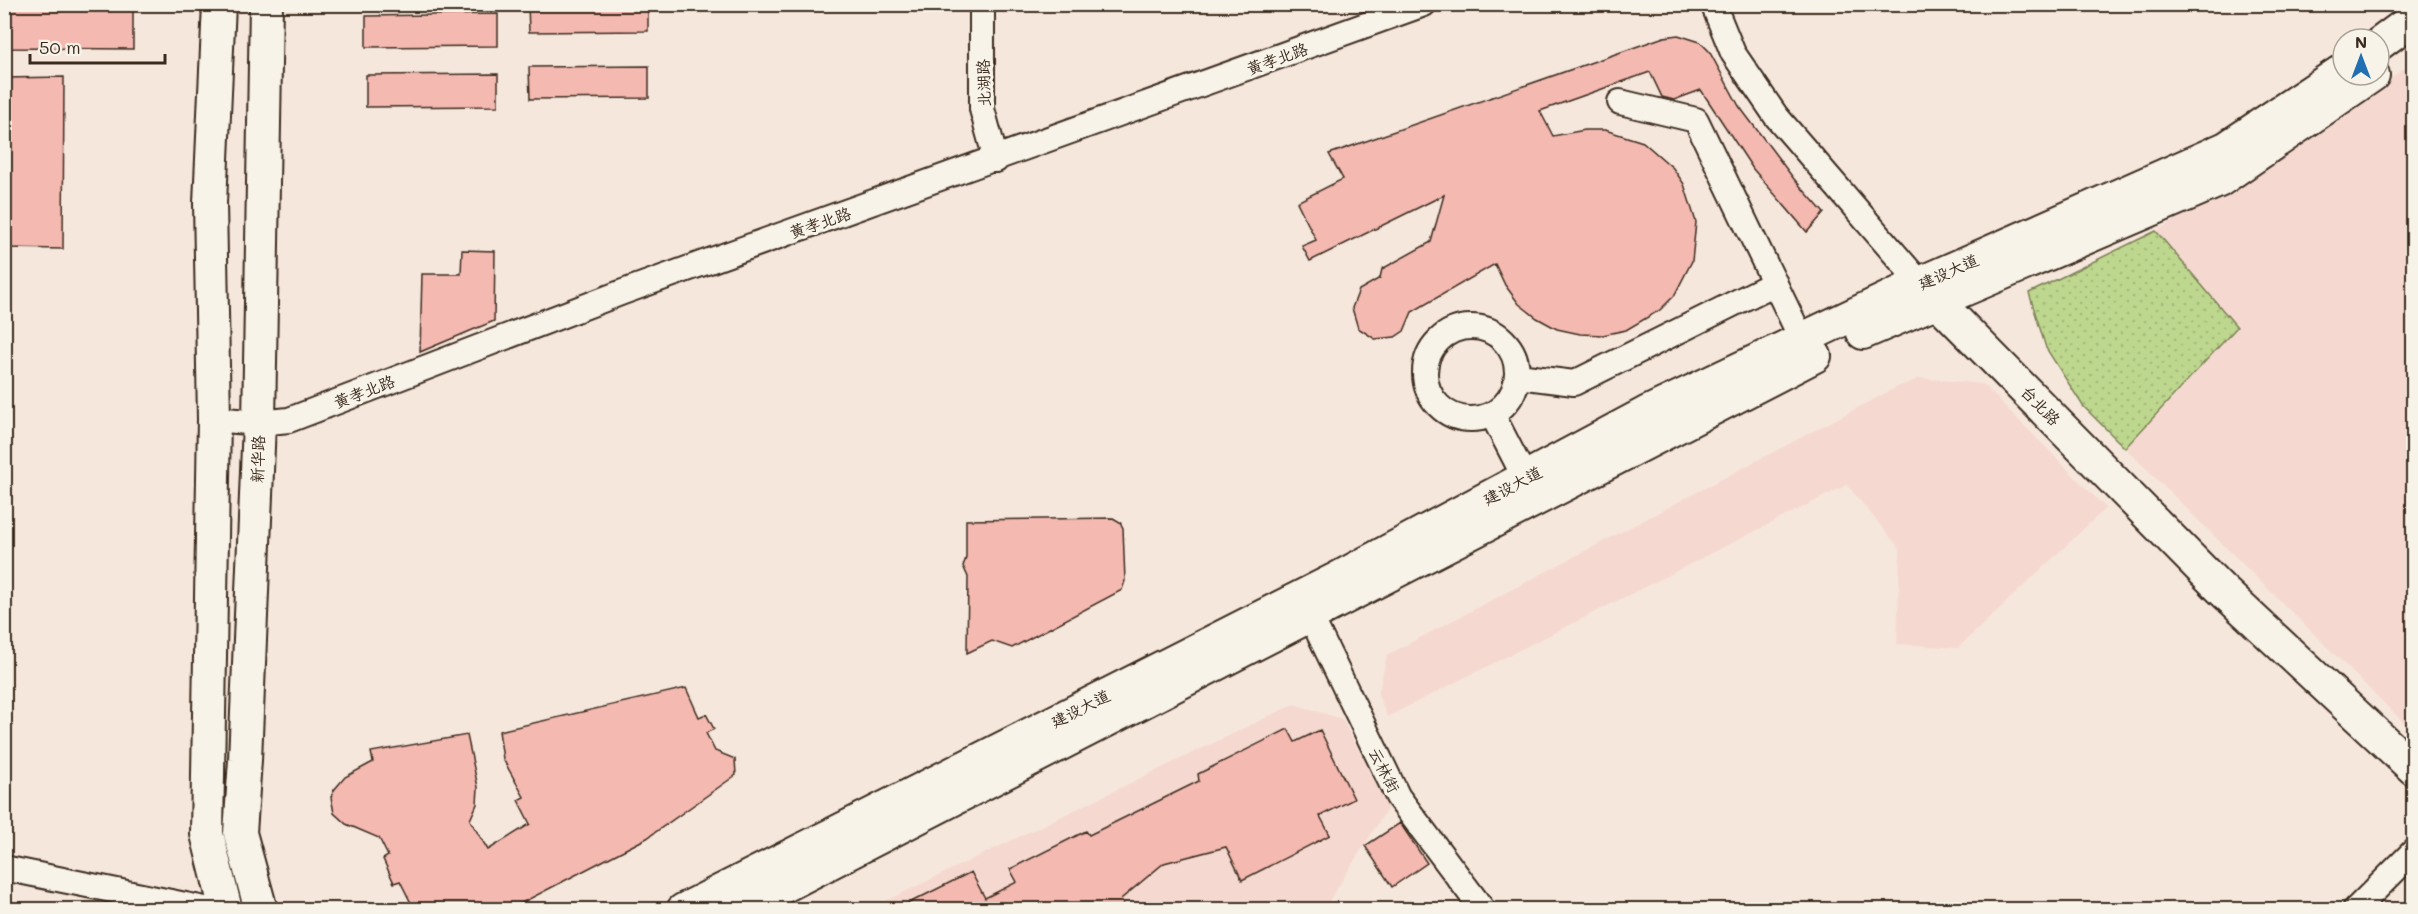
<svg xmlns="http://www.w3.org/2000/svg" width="2418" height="914" font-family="Mali,'LXGW WenKai TC',sans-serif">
<defs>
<pattern id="park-dots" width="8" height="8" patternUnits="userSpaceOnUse" patternTransform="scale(1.5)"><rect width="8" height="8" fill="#bed78e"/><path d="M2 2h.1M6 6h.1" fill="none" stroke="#a4b97a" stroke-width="1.8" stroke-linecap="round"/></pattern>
</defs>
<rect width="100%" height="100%" fill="#f6e7dd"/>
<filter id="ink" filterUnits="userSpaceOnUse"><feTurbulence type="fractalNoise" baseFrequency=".0167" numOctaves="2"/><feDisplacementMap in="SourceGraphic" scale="12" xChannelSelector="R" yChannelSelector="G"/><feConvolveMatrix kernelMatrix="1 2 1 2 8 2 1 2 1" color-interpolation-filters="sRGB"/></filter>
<g filter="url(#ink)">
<path fill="#f5d9d0" d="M2413,62V732L2125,448L2237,327L2156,231L2296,147Z
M1920,378L1983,384L2106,508L1958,648L1897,644L1900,549L1847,485L1387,717L1378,694L1387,655L1895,388Z
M1294,704L1342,719L1389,806L1324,909L867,910Z"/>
<path fill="url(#park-dots)" stroke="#7c8056" stroke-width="1.5" d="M2156,231L2237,327L2125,448L2083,406L2046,348L2029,293Z"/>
<path fill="#f4b9b0" stroke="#3b2a1e" stroke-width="1.5" d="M4,4H133V49L4,48Z
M528,4H648V31L529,32Z
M498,14V46L366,47V16Z
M1678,35L1700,42L1709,51L1739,106L1794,179L1824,213L1807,232L1753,169L1701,90L1674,100L1662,97L1650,72L1540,111L1553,136L1585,130H1605L1643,142L1673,168L1684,184L1696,222L1692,261L1674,296L1660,310L1626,330L1603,335L1580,334L1557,329L1537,318L1519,304L1505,285L1495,264L1412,312L1404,331L1395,337L1375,339L1358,328L1352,308L1359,290L1380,278L1382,269L1431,242L1444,195L1310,261L1302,246L1316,240L1297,202L1343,179L1329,154L1664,37Z
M649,66V98L530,99L529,67Z
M498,74V106L366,107V75Z
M64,77L63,249L4,248V78Z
M462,250L495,251L494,321L420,352L422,274H461Z
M1113,518L1120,522L1123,528L1125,581L1122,590L1012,648L992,641L967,653L968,577L963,566L966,558V520Z
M686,688L699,717L706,714L714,729L706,733L715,751L735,759L736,775L647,838L510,909H414L400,881L394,883L383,859L388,856L379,838L346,824L334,813L331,797L334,790L345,777L373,762L371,752L467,735L478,787L477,804L470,820L488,850L530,824L518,800L524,797L503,759L499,731Z
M1288,729L1295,742L1320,730L1354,799L1320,816L1330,835L1242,880L1226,847L1164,863L1121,899L1126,909H897L971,872L985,898L1017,882L1010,869L1086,831L1089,835L1199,781L1198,774Z
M1400,823L1427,863L1392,887L1365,846Z"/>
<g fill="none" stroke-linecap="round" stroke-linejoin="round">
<defs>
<path id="minor" d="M982,4V109L996,160
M1713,4L1733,53L1776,116L1920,283
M1620,102L1696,120L1802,340
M1425 373a46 46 0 1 1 92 0a46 46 0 1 1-92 0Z
M1518,376L1574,383L1775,283
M1492,414L1525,478
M214,419L259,423L289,420L623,292L1424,4
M1311,617L1398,797L1483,910
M4,868L210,910
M2355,910L2414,851"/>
<path id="major" d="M219,4L210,203L214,419L207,834L226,910
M2379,44L2414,18
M1924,288L2221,589L2414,769
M1863,333L2219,181L2373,75
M261,910L240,833L245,760L259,423L266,4
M683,910L1334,580L1646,413L1920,283L2226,148L2343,70
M738,910L1815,356"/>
</defs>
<use href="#minor" stroke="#3b2a1e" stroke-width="28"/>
<use href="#major" stroke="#3b2a1e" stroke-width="36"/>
<use href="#minor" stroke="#f7f3e8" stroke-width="24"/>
<use href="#major" stroke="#f7f3e8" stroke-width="32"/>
</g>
</g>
<g text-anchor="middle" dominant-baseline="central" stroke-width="6" stroke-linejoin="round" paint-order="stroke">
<g font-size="16" fill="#3b2a1e" stroke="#f7f3e8">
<text transform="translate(1277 58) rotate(-20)">黄孝北路</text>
<text transform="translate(983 83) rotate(-92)">北湖路</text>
<text transform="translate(820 222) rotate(-19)">黄孝北路</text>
<text transform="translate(1948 271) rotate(-24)">建设大道</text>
<text transform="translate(364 391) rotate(-21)">黄孝北路</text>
<text transform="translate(2041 405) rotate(46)">台北路</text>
<text transform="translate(257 459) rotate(-88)">新华路</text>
<text transform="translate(1512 485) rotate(-28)">建设大道</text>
<text transform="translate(1080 708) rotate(-27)">建设大道</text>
<text transform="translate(1385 770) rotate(63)">云林街</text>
</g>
</g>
<rect width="2418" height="914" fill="none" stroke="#f7f3e8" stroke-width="24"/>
<rect x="12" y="12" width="2394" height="890" fill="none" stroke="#3b2a1e" stroke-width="2" filter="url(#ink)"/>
<g transform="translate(2361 57)"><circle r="28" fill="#f7f3e8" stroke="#aca397" stroke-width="1.5"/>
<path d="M0-4.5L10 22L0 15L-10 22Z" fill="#1f6fb2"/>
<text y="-9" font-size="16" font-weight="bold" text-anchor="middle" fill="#3b2a1e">N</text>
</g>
<path d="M30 54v9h135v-9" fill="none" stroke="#3b2a1e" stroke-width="3"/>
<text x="39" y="54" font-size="18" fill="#3b2a1e" stroke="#f7f3e8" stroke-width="4.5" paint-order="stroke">50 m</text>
</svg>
